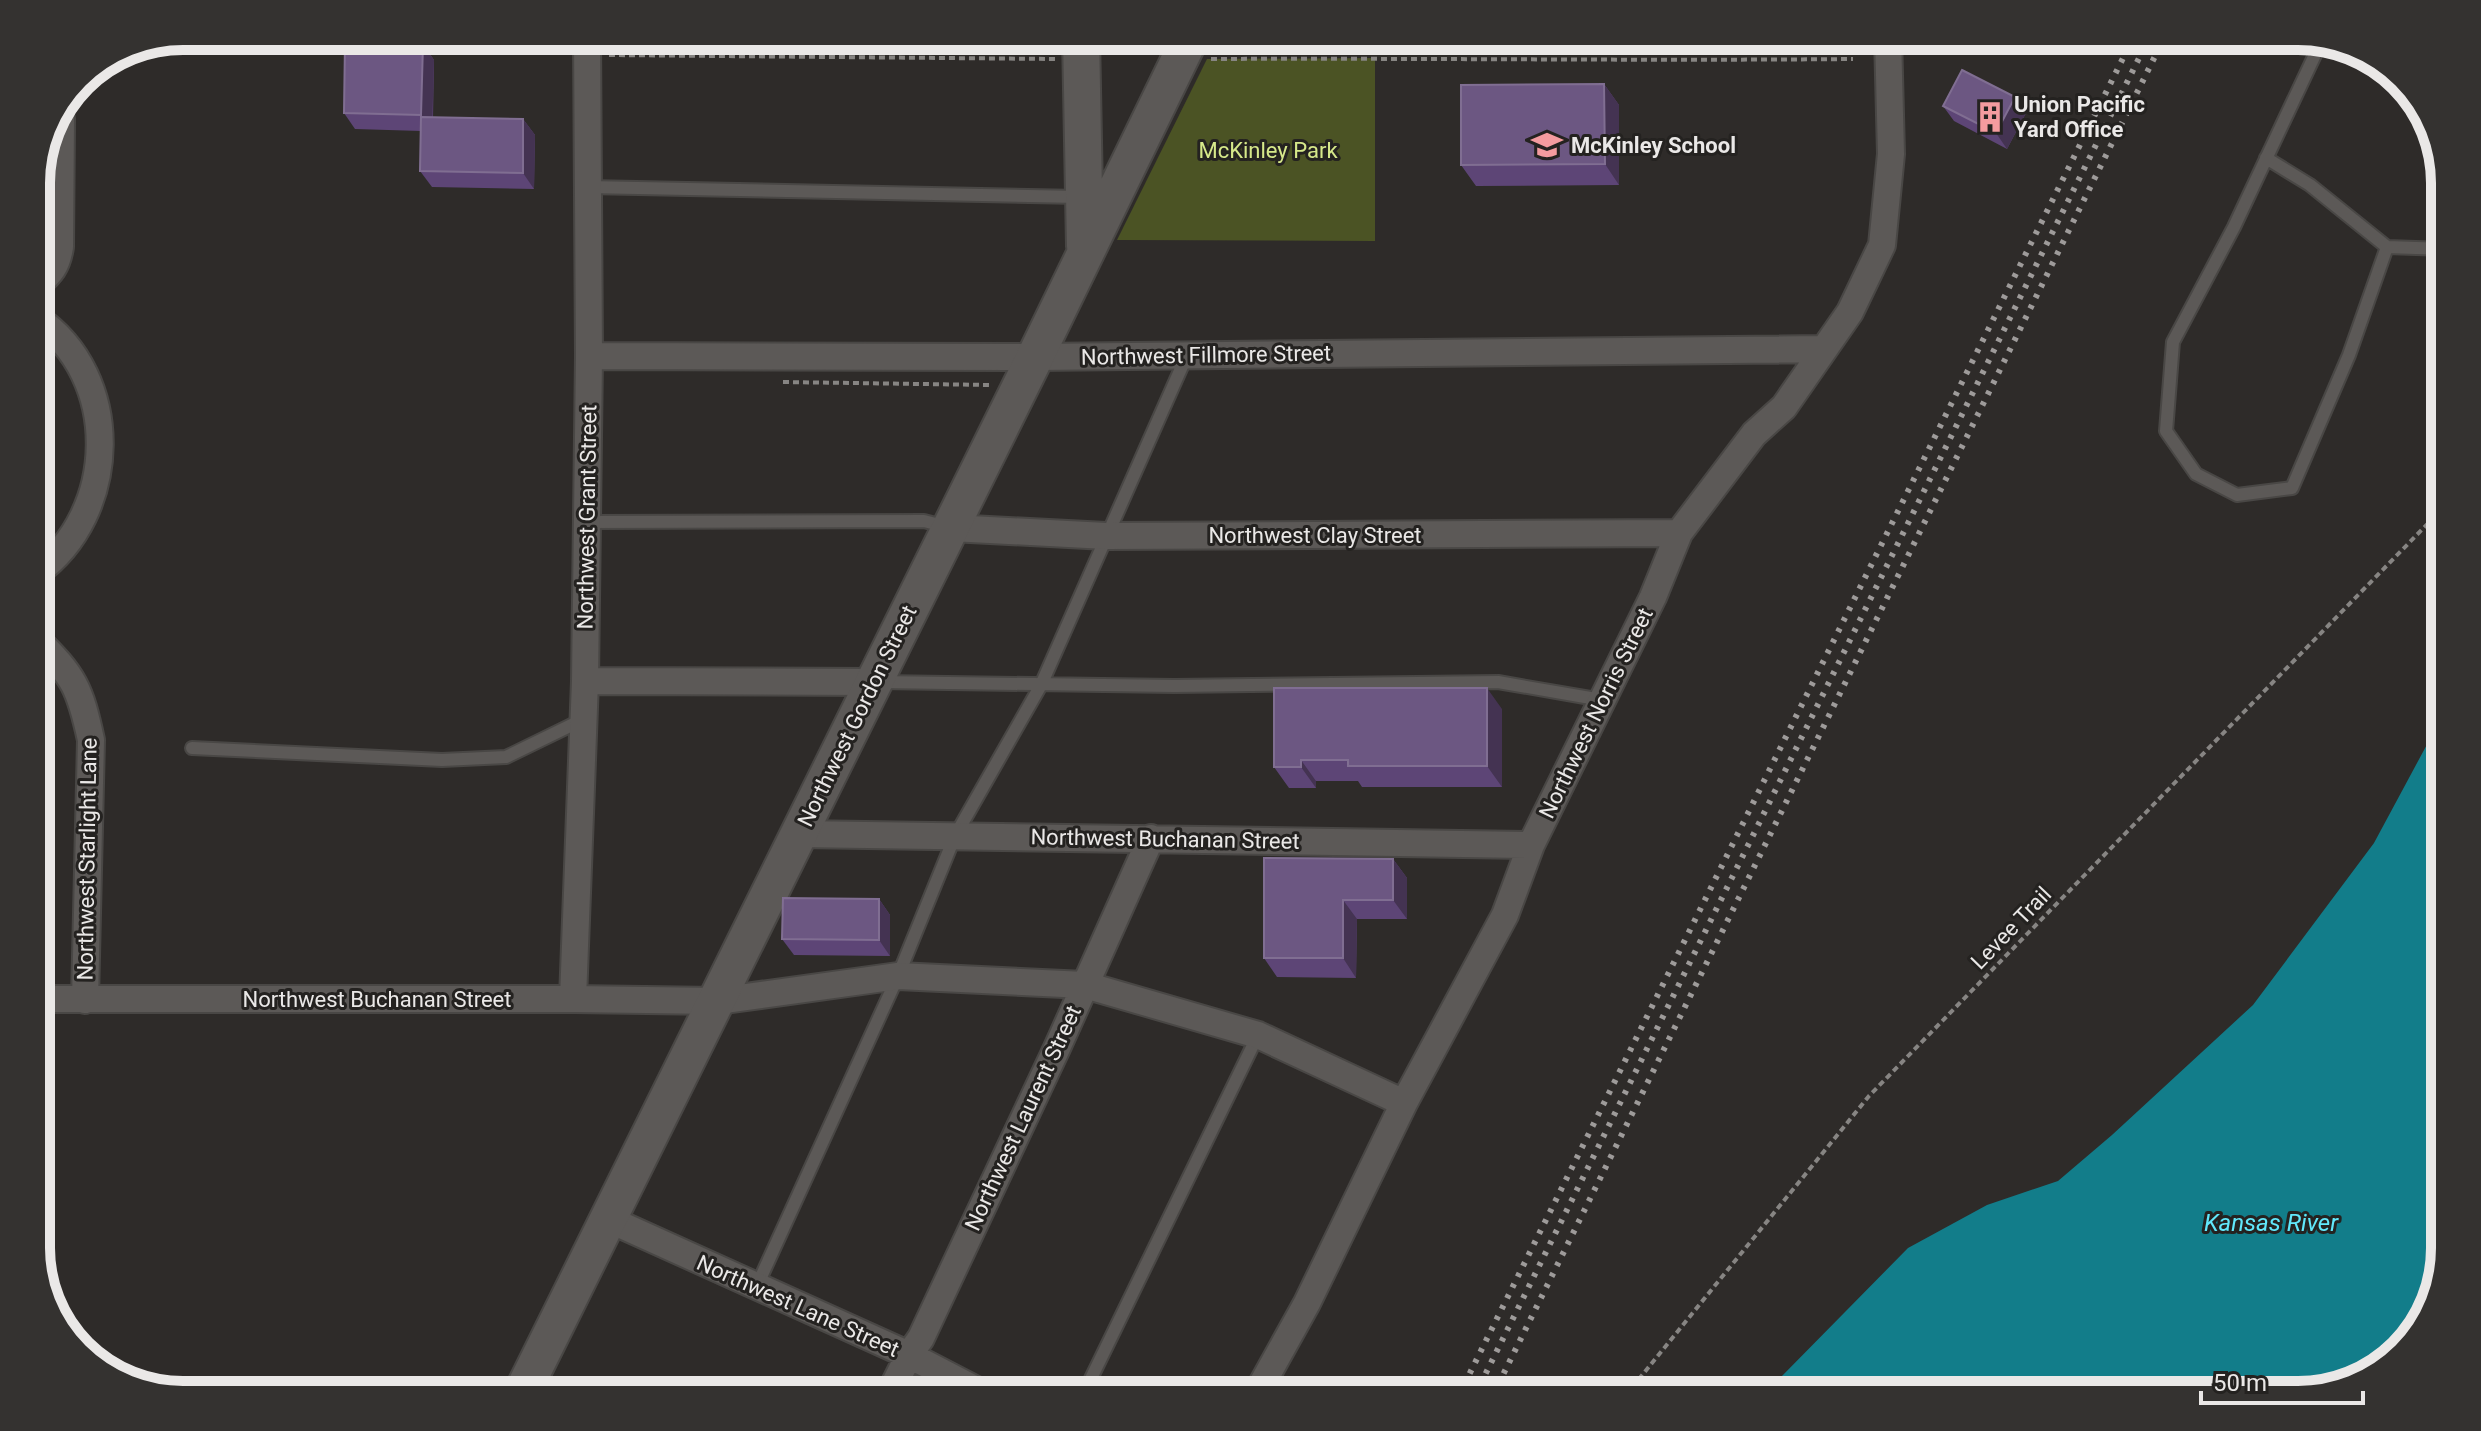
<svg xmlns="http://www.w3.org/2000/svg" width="2481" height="1431" font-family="Roboto,sans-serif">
<rect width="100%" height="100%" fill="#2e2b29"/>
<path fill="#4b5324" d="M1375,58V241L1117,240L1207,59Z"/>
<path fill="#127d8a" d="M2445,711V1248L2426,1321L2372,1375L2298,1395H1769L1781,1377L1908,1248L1987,1205L2058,1181L2112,1135L2253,1005L2374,843Z"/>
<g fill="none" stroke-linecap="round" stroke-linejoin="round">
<defs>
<path id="lane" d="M2266,158L2310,185L2387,247L2349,355L2292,488L2237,495L2196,474L2166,431L2173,342L2234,227L2321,42
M587,187L1080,197
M2387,247L2445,249
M587,522L924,521L947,527
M879,682L1174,686L1498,682L1602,700
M192,748L442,760L506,757L584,719
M756,1288L898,976L955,836L1041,685L1187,355
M1083,1395L1258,1035"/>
<path id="street" d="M36,286C51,273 57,266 60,247L61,119
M36,318C123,376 119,514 36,573
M589,356L1035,357L1824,349
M951,528L1106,536L1679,533
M36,639C74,676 80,688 91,740L85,1000
M585,681L874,682
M799,834L1531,845
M36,999H573L717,1001L898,976L1085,985L1258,1035L1404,1103
M573,999L585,681L589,356L587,36
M608,1219L909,1355L986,1395
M889,1395L909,1355L921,1338L1057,1048L1151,838
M1256,1395L1307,1303L1404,1103L1505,915L1531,845L1653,597L1679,533L1754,434L1784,407L1850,312L1882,245L1891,154L1888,36"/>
<path id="secondary" d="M1081,36L1085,246
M521,1395L1035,357L1191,36"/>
</defs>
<use href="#lane" stroke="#494745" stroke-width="16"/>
<use href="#street" stroke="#494745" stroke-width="30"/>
<use href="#secondary" stroke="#494745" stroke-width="40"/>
<path stroke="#878583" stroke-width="4" stroke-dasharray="6 4" stroke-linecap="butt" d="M609,55L1056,59
M1211,59C1425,58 1639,61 1853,59
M783,382L990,385
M1626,1395L1869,1096L2445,506"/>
<use href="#lane" stroke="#5c5957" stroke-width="12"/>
<use href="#street" stroke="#5c5957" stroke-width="26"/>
<use href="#secondary" stroke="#5c5957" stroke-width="36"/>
<path stroke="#9e9b9a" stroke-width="6" stroke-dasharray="4 8" stroke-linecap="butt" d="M1459,1395L2134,36
M1475,1395L2150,36
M1493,1395L2165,36"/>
</g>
<path fill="#5d4576" d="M423,44L434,60L433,118L523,119L535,135L534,189L432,187L420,171L421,131L355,129L344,113Z
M1604,84L1619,105V185L1476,186L1461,165Z
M1943,106L2026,113L2007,149L1954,121Z
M1502,709V787H1362L1358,781H1316V788H1289L1274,767Z
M1393,859L1407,878V919H1357L1356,978L1277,977L1264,958Z
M879,899L890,915V956L794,955L782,939Z"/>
<path fill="#443352" d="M423,44L434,60L432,131L421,115Z
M1604,84L1619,105V185L1605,164Z
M2015,97L2026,113L2007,149L1996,133Z
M523,119L535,135L534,189L523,173Z
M1487,688L1502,709V787L1487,766Z
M1301,760L1316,781V788L1301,767Z
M1393,859L1407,878V919L1393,900Z
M879,899L890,915V956L879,940Z
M1343,900L1357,919L1356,978L1343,958Z"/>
<path fill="#6c5782" stroke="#806e92" stroke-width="2" d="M345,42L423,44L421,115L344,113Z
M1962,70L2015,97L1996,133L1943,106Z
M1604,84L1605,164L1461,165V85Z
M421,117L523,119V173L420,171Z
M1274,688H1487V766H1348V760H1301V767H1274Z
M1264,858L1393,859V900H1343V958H1264Z
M783,898L879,899V940L782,939Z"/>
<defs>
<symbol id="building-bare" viewBox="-9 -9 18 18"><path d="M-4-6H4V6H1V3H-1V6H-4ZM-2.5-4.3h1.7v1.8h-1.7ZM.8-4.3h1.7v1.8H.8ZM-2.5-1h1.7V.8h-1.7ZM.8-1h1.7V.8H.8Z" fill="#f49b9f" stroke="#242220" stroke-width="2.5" paint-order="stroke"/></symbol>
<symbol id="school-bare" viewBox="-9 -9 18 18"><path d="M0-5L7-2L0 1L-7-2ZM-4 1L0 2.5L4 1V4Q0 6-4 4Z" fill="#f49b9f" stroke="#242220" stroke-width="2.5" paint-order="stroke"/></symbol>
</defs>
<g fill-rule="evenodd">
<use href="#building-bare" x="1968" y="95" width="44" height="44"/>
<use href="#school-bare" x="1525" y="123" width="44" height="44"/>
</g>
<g text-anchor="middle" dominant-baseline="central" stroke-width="6" stroke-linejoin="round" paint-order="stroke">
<g font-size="22" font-weight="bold" fill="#eae8e7" stroke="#242220" text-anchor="start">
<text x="2014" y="104">Union Pacific<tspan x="2014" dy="25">Yard Office</tspan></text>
<text x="1571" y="145">McKinley School</text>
</g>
<g font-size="22" fill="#d6e88a" stroke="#242220">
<text x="1268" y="150">McKinley Park</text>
</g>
<g font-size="22" fill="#eae8e7" stroke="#242220">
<text transform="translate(1206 355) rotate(-1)">Northwest Fillmore Street</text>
<text transform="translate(587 517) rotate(-89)">Northwest Grant Street</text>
<text x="1315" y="535">Northwest Clay Street</text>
<text transform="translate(1596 713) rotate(-64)">Northwest Norris Street</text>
<text transform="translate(857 716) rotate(-64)">Northwest Gordon Street</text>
<text transform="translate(1165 839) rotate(1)">Northwest Buchanan Street</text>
<text transform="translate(87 859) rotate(-89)">Northwest Starlight Lane</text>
<text transform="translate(2011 928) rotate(-46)">Levee Trail</text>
<text x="377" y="999">Northwest Buchanan Street</text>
<text transform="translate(1023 1118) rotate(-65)">Northwest Laurent Street</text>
<text transform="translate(798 1306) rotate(24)">Northwest Lane Street</text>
</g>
<g font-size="24" font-style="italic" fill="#61e8fb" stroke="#242220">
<text x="2271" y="1223">Kansas River</text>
</g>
</g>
<path d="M0 0H2481V1431H0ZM183 50H2298A133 133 0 0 1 2431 183V1248A133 133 0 0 1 2298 1381H183A133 133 0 0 1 50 1248V183A133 133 0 0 1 183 50Z" fill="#343230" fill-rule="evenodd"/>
<path fill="none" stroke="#eae8e7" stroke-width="10" d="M183 50H2298A133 133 0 0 1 2431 183V1248A133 133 0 0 1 2298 1381H183A133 133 0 0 1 50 1248V183A133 133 0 0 1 183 50Z"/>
<path d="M2201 1391v12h162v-12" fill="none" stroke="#eae8e7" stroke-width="4"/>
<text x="2213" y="1391" font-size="24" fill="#eae8e7" stroke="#242220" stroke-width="6" paint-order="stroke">50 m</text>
</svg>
